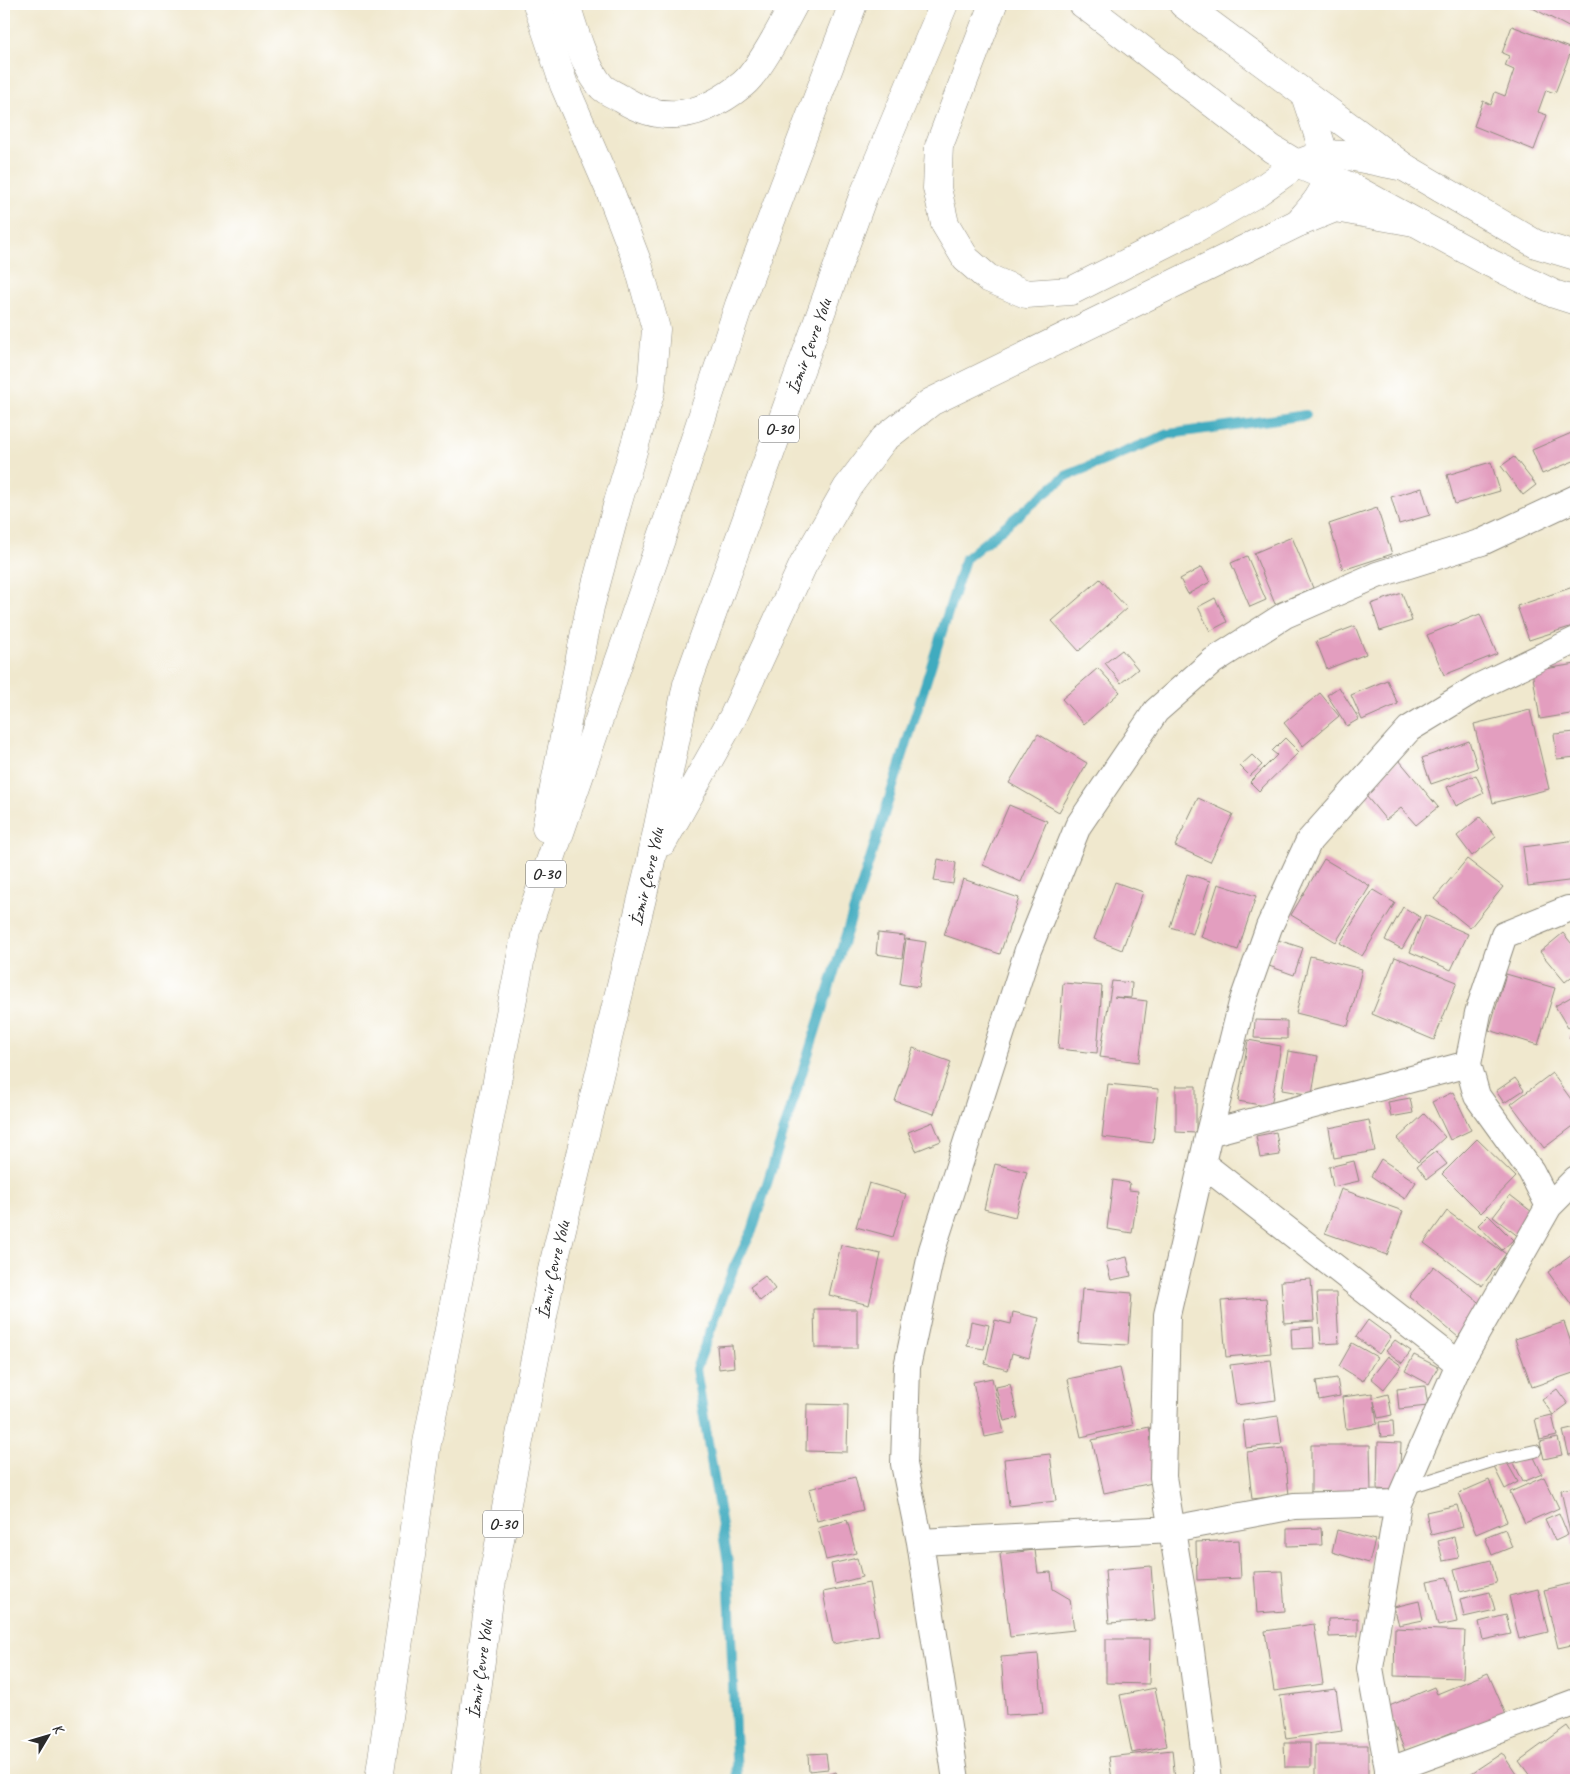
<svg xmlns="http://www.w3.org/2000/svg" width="1580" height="1784" font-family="Caveat,sans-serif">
<rect width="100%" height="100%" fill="#fff"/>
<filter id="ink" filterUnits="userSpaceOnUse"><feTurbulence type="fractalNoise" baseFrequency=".02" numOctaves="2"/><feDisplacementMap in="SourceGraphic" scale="10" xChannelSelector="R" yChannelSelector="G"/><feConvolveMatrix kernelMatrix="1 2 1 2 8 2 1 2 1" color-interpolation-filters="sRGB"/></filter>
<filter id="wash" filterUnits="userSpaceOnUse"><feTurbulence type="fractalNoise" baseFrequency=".0096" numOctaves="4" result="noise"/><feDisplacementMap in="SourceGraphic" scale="20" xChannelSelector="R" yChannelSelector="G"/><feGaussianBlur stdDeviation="1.12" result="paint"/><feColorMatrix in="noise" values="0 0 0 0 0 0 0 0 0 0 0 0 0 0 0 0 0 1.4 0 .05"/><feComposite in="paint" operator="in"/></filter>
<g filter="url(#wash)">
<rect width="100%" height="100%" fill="#f0e8ce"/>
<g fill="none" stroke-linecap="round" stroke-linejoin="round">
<path stroke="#40abbf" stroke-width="10" d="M737,1780L728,1563L696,1369L734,1267L752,1231L965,559L1066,476L1169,434L1306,415"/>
</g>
<g id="blocks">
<path fill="#e39ebf" d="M1525,4H1576V31Z
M1512,26L1572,49L1555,93L1546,90L1538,112L1547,115L1534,150L1474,126L1483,101L1491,105L1495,92L1505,96L1514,70L1505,66L1509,56L1502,53Z
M1576,431V460L1542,474L1532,450Z
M1514,457L1536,485L1523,495L1501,466Z
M1491,462L1500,491L1455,504L1447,475Z
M1422,488L1430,515L1399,524L1391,497Z
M1377,508L1392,554L1343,570L1329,524Z
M1292,537L1313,588L1275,604L1254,553Z
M1247,556L1266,600L1250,607L1231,563Z
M1202,567L1210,582L1188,594L1180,579Z
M1100,579L1127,608L1079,651L1052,621Z
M1576,586V625L1529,640L1517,606Z
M1402,593L1412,621L1380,631L1371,604Z
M1215,598L1227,622L1210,631L1198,607Z
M1480,614L1497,654L1444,675L1427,635Z
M1355,626L1366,654L1327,669L1316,641Z
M1122,650L1138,669L1121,683L1105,663Z
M1576,664V713L1540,719L1532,671Z
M1098,668L1120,692L1084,724L1062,699Z
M1387,680L1398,704L1362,720L1351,695Z
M1339,687L1359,719L1347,726L1327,695Z
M1320,693L1339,716L1303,746L1284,723Z
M1530,710L1549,789L1493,803L1474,724Z
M1576,732V757L1557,759L1554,734Z
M1038,734L1087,763L1059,812L1009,783Z
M1285,738L1299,752L1259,791L1250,782L1277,755L1272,751Z
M1469,741L1478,768L1431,784L1422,758Z
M1252,755L1262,765L1250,776L1240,766Z
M1399,760L1438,807L1416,825L1401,808L1386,820L1362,791Z
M1476,775L1484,793L1456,806L1447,787Z
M1198,798L1233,814L1210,862L1175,846Z
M1009,805L1047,821L1021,882L983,865Z
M1480,817L1496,837L1472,856L1457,836Z
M1576,840V880L1528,886L1523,847Z
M938,859L956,863L953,884L934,881Z
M1324,859L1370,886L1336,942L1291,915Z
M1467,859L1503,887L1470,928L1434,899Z
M1187,874L1210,881L1193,934L1170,927Z
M963,879L1019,898L1000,954L944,935Z
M1115,882L1143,892L1122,950L1094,939Z
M1218,884L1256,896L1238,950L1201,937Z
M1576,886V902L1574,903L1571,887Z
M1373,890L1395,903L1362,956L1340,943Z
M1403,907L1420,917L1402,949L1385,940Z
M1425,915L1468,934L1451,970L1410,952Z
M878,933L905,936L902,958L876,954Z
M1563,933L1576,949V973L1565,982L1540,952Z
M906,939L926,942L919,987L900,984Z
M1278,940L1303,948L1294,975L1269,966Z
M1310,956L1362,969L1348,1026L1296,1013Z
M1395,957L1457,982L1434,1040L1372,1014Z
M1506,974L1555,988L1538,1045L1489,1030Z
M1112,981L1132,983L1131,998L1114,997L1147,1001L1139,1062L1100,1057Z
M1063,983L1102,986L1097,1053L1058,1049Z
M1576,994V1023L1568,1028L1555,1006Z
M1255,1020L1287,1021V1039L1254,1038Z
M1576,1032V1048L1569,1037Z
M1248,1040L1281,1046L1271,1107L1238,1101Z
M913,1048L951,1062L934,1114L895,1101Z
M1288,1051L1318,1056L1312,1095L1282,1090Z
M1552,1073L1576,1106V1124L1544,1148L1511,1104Z
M1515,1078L1524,1090L1504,1103L1496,1091Z
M1108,1084L1158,1089L1153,1143L1102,1137Z
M1176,1086H1196V1133L1176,1132Z
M1453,1092L1471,1130L1450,1140L1432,1102Z
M1410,1098L1413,1113L1391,1117L1388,1102Z
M1424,1114L1445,1137L1418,1162L1397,1139Z
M1369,1120L1375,1151L1334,1158L1329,1128Z
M933,1122L941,1141L916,1151L908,1132Z
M1276,1132L1280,1155L1260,1158L1256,1136Z
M1477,1139L1516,1177L1481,1213L1442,1174Z
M1436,1151L1447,1164L1427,1179L1417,1166Z
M1381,1159L1416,1182L1405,1199L1371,1176Z
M1354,1161L1359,1181L1333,1187L1329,1167Z
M995,1164L1027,1172L1015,1217L984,1209Z
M1113,1180L1130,1183L1129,1190L1138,1191L1132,1233L1107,1229Z
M869,1183L906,1194L893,1237L856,1227Z
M1341,1189L1403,1211L1387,1255L1325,1233Z
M1510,1195L1536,1215L1519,1237L1493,1217Z
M1447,1211L1506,1254L1482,1286L1424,1243Z
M1488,1215L1513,1240L1502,1250L1478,1225Z
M841,1245L881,1254L869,1305L829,1295Z
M1576,1252V1311L1548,1272Z
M1127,1257L1131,1276L1111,1280L1106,1262Z
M1434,1266L1483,1306L1458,1337L1409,1296Z
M765,1276L775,1289L760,1301L750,1287Z
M1311,1279L1314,1321L1284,1323L1281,1281Z
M1082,1289L1132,1293L1128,1345L1078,1342Z
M1317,1293H1336L1339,1343L1321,1344Z
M1266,1298L1271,1353L1226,1357L1221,1301Z
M814,1309H857V1348H815Z
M1013,1312L1039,1318L1029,1358L1012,1353L1008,1370L985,1364L995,1320L1011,1324Z
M1368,1320L1391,1337L1379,1354L1356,1337Z
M971,1321L989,1325L984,1349L967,1346Z
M1564,1322L1576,1357V1372L1532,1387L1515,1339Z
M1313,1327L1314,1348L1292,1349L1291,1329Z
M1395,1340L1411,1351L1402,1363L1386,1351Z
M1352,1343L1377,1357L1363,1381L1339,1366Z
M732,1345L734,1367L719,1369L717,1346Z
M1414,1355L1438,1367L1429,1384L1405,1371Z
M1388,1356L1402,1366L1384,1389L1371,1378Z
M1271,1360L1276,1400L1236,1405L1230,1365Z
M1120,1368L1133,1425L1081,1437L1068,1379Z
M992,1378L1004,1433L985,1437L973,1382Z
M1337,1378L1340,1396L1319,1400L1316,1381Z
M1010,1384L1018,1418L1004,1421L996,1387Z
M1425,1386L1428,1406L1399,1409L1397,1389Z
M1557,1389L1568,1404L1553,1415L1542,1400Z
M1373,1393V1398L1388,1394L1392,1415L1378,1418L1374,1401L1377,1424L1346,1429L1342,1397Z
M807,1404L848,1405L847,1452L806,1451Z
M1552,1415L1557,1436L1540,1440L1535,1419Z
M1278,1416L1282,1444L1246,1448L1243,1421Z
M1393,1421L1394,1436L1381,1437L1379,1422Z
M1149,1427L1162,1481L1104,1493L1092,1440Z
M1576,1428V1454L1569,1455L1563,1431Z
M1558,1438L1562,1455L1544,1459L1540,1442Z
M1378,1442L1401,1443L1399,1491L1377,1489Z
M1311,1445H1370L1371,1492H1311Z
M1284,1448L1289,1495L1252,1499L1247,1452Z
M1050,1454L1056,1501L1009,1506L1004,1459Z
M1533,1455L1542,1474L1523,1482L1514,1463Z
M1506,1461L1518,1482L1505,1489L1494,1467Z
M855,1477L863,1510L817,1521L809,1489Z
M1544,1477L1559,1508L1525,1523L1510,1492Z
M1489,1480L1507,1521L1476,1534L1459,1493Z
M1576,1487V1546L1573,1547L1561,1490Z
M1457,1505L1463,1527L1431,1535L1426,1512Z
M1559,1513L1568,1535L1555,1541L1545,1519Z
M847,1520L856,1553L826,1560L818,1528Z
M1321,1528L1322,1545L1287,1546V1529Z
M1505,1529L1512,1547L1492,1555L1485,1537Z
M1337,1530L1375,1540L1369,1563L1332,1552Z
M1454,1537L1459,1558L1443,1561L1438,1541Z
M1239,1540L1241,1578L1197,1580L1196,1542Z
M1035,1550L1038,1573L1051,1572L1053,1589L1070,1599L1074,1630L1010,1637L1000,1554Z
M857,1558L862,1577L835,1584L831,1564Z
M1491,1560L1497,1583L1460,1592L1454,1569Z
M1151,1566L1155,1620L1109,1623L1105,1570Z
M1282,1571L1285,1611L1257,1613L1254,1572Z
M1447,1577L1457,1622L1438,1626L1427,1581Z
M1576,1582V1644L1558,1648L1544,1590Z
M869,1583L879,1635L833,1644L823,1592Z
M1538,1589L1548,1632L1519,1639L1509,1596Z
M1490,1592L1495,1610L1464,1617L1460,1599Z
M1419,1601L1423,1620L1399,1625L1394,1607Z
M1506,1615L1511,1634L1483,1640L1479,1622Z
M1358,1618V1636L1329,1637L1328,1619Z
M1314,1624L1323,1684L1274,1691L1265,1631Z
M1395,1628L1465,1631L1463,1678L1394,1676Z
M1106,1639H1150L1149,1684L1106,1683Z
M1038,1654L1043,1713L1006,1715L1001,1657Z
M1488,1673L1507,1717L1455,1739L1453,1732L1405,1751L1387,1707L1434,1687L1437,1694Z
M1155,1688L1167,1746L1132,1753L1120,1695Z
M1336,1689L1342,1731L1286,1739L1280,1696Z
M1567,1726L1576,1739V1780H1533L1519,1761Z
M1284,1743H1310V1767H1285Z
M1315,1745H1368V1780H1315Z
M1172,1750L1175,1780H1112L1109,1757Z
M826,1753L828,1769L809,1771L808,1754Z
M1502,1753L1520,1780H1461Z
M836,1772L839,1780H814Z"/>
</g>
</g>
<g filter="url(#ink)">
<use href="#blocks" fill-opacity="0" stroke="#8e8a7c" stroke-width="1"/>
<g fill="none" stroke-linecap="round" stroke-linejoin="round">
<defs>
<path id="lane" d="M1406,1488L1495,1460L1535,1451"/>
<path id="street" d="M1209,1133L1468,1064
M1203,1164L1459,1364
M1549,1206L1576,1179
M920,1542L1172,1529L1294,1506L1398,1503
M1388,1771L1576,1702
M956,1780L920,1542L904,1464L907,1367L932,1250L1028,950L1078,826L1156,711L1213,661L1285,615L1377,575L1482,542L1576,498
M1208,1780L1187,1620L1163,1477L1167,1315L1209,1133L1242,1003L1269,927L1309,841L1409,729L1478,687L1576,640
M1390,1780L1370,1668L1398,1503L1459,1364L1549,1206L1531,1171L1477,1096L1468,1064L1478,1013L1504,935L1568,909H1576"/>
<path id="secondary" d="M1083,4L1272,149L1297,164L1351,187L1490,263L1554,294L1576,301
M1183,4L1404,167L1536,244L1576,256"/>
<g id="highway">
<path d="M537,4L564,85L610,191L638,264L656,329L651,390L618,502L590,607L546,828"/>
<path d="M566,4C573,27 585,69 602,87C607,92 616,95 622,99C665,126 705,115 743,84C759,71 784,23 794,4"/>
<path d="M993,4L939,146L937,188L945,224L966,259L988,278L1026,294L1071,291L1196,228L1255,194L1297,164L1323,154L1344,155L1404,167"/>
<path d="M1299,222C1310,209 1323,196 1327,179C1330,163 1310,112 1305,95"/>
<path d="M663,842L733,717L803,565L847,488L884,439L931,402L1298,223L1335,208L1414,222"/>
<path d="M379,1780L427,1443L526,931L677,493L739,305L853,4"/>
<path id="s1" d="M465,1780L491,1586L552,1270L650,865L687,684L862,199L944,4"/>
</g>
</defs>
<use href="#lane" stroke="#8e8a7c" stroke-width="14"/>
<use href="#street" stroke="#8e8a7c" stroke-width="28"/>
<use href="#secondary" stroke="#8e8a7c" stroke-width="29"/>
<use href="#highway" stroke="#8e8a7c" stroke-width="29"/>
<use href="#lane" stroke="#fff" stroke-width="12"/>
<use href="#street" stroke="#fff" stroke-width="26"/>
<use href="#secondary" stroke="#fff" stroke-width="28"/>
<use href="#highway" stroke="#fff" stroke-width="28"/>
</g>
</g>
<g text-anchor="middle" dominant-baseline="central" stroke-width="5" stroke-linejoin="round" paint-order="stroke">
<g fill="#fff" stroke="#6b6b6b" stroke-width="1">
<rect x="759" y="415.5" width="40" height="27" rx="4"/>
<rect x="526" y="860.5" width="40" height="27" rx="4"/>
<rect x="483" y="1510.5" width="40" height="27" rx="4"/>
</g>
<g font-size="16" font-weight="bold" fill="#2b2b2b">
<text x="779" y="429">O-30</text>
<text x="546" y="874">O-30</text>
<text x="503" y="1524">O-30</text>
</g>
<g font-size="18" fill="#2b2b2b" stroke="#fff">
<text stroke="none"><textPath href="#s1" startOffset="1478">İzmir Çevre Yolu</textPath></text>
<text stroke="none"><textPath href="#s1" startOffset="922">İzmir Çevre Yolu</textPath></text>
<text stroke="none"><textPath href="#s1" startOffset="518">İzmir Çevre Yolu</textPath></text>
<text stroke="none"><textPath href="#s1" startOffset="112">İzmir Çevre Yolu</textPath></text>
</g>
</g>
<rect width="1580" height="1784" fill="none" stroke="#fff" stroke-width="20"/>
<g transform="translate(48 1736) rotate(52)" stroke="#ffffff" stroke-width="4" paint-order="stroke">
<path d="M0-4L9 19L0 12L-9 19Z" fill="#2b2b2b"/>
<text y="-8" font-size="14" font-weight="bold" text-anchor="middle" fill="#2b2b2b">K</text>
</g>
</svg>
